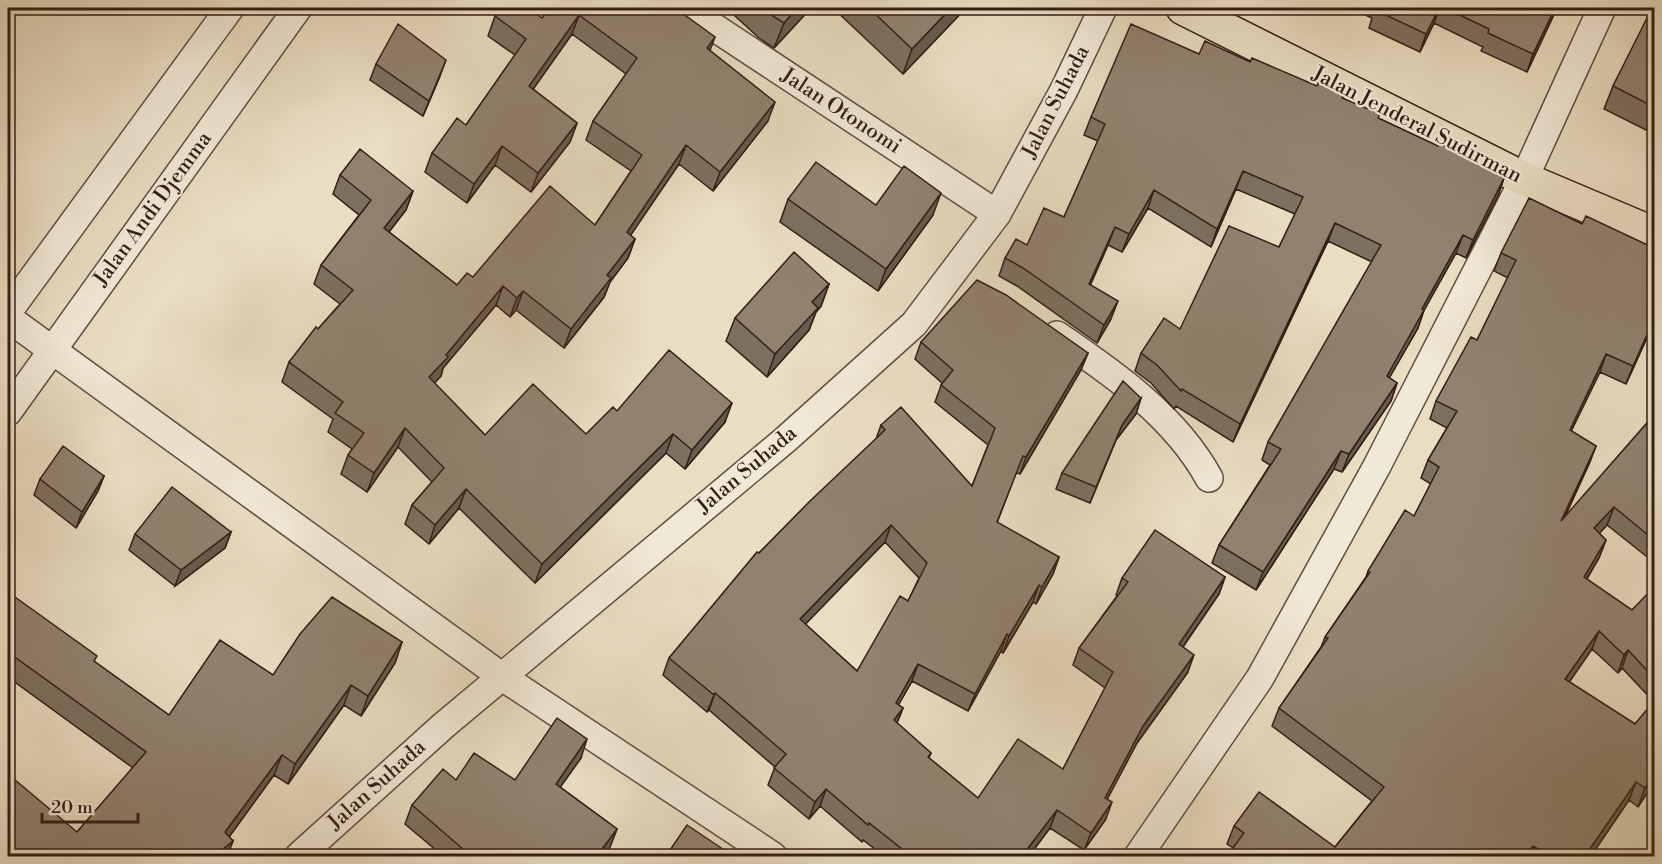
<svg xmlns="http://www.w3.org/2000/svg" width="1662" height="864" font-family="'Libre Bodoni',serif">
<rect width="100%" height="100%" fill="#e9ddc2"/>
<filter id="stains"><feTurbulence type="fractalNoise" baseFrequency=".00333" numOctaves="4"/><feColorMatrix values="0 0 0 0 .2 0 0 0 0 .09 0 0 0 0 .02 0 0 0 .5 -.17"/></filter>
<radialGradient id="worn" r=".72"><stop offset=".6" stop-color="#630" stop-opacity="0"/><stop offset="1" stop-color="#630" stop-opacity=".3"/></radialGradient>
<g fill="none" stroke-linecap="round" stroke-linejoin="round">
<defs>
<path id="street" d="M685,8L997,214
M8,312L230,8
M8,318L501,676L773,856
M1057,335C1114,374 1175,416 1209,478
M8,412L298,8
M299,856L443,726L785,440L914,324L997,214L1064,90L1103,8
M1138,856L1260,678L1377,466L1524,179L1602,8"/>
<path id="highway" d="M1183,8L1524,179L1654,234"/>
</defs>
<use href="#street" stroke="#604e42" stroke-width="30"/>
<use href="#highway" stroke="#321f17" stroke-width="36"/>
<use href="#street" stroke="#f1e9d7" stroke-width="27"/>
<use href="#highway" stroke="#e9ddc2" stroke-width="33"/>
</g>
<path fill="#7d7060" stroke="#321f17" stroke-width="1.5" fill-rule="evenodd" d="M675,8L768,121L713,191L679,164L630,235L635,239L628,258L610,282L604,297L564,348L516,310L510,317L496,305L443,368L441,376L434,383L485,435L586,434L617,411L725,422L685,469L666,453L535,583L459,508L429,544L405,524L412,505L432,482L398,447L367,492L341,474L348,455L352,449L328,432L333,419L282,382L289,362L340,304L314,284L321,265L359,215L333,194L340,175L413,191L406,210L389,232L457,285L473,277L595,225L631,171L586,140L593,121L626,74L572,34L533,89L577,123L570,142L531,192L495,165L467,203L425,172L432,153L466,125L515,55L488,36L495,16L542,18Z
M730,8H811L774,48L759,38L734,15L735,11Z
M833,8H966L903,74Z
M1350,8H1557L1527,72L1481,51L1483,47L1434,23L1420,52L1369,28L1372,18Z
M1559,8H1568L1567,11Z
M1654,8V134L1604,109L1613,86Z
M1199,54L1250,62L1343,98L1378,118L1504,178L1498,196L1466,258L1456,253L1424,310L1418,328L1389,378L1397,383L1391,401L1342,472L1334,469L1256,590L1212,563L1219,545L1270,465L1262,460L1268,442L1372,262L1328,241L1233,442L1176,406L1174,409L1151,383L1135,371L1141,353L1180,329L1279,247L1295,214L1236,189L1211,247L1148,208L1122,252L1108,245L1090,285L1111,319L1097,343L1017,286L999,276L1005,258L1027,245L1064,217L1098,141L1084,135L1091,117Z
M376,64L440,76L423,116L370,80Z
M788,199L933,215L878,291L780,222Z
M1582,224L1654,248V322L1626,384L1600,372L1571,431L1596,446L1589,464L1565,517L1654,415V556L1651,560L1607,525L1599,533L1606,540L1599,558L1587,579L1632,610L1654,590V782L1638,807L1629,800L1591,856H1227L1233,848L1227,844L1234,826L1335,847L1372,801L1272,726L1279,708L1321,647L1325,637L1366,577L1368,571L1414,516L1431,484L1421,478L1428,460L1447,428L1430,419L1436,401L1477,340L1508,278L1494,271L1501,253ZM1592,649L1618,673L1622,668L1654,702L1635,724L1569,682Z
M829,284L821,306L816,312L809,330L767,377L726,341L735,318Z
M921,342L1088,353L1081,370L1020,474L1016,473L997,523L1059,557L1053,574L1036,604L1033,602L1003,653L1001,651L968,711L912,681L898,705L903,708L897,723L931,753L929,758L978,798L1063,769L1105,688L1073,665L1079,648L1117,596L1116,595L1122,578L1225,577L1219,594L1183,647L1188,672L1137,743L1107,799L1106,819L1084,850L1050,828L1029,856H884L863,840L862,842L820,806L809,819L768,785L775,767L709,710L707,712L663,675L669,658L759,553L876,439L881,425L972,486L988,445L935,402L942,383L915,359ZM885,542L919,578L908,601L857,671L805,624Z
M1141,398L1136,414L1116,440L1090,503L1056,489L1062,473Z
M104,476L98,491L76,528L34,495L40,479Z
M231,532L225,548L175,586L129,550L135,534Z
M8,592L95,662L169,715L273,675L402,642L395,663L361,716L344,705L288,784L274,775L229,837L233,841L227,856H8L77,832L133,768L8,677Z
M581,758L560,787L617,829L610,847L603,856H443L405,824L412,805L456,780H515Z"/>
<path fill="#665b4e" stroke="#321f17" stroke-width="1.5" d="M797,8H811L774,48L784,23Z
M951,8H966L903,74L912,49Z
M1440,8L1434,23L1420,52L1426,34Z
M1555,8H1557L1527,72L1533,54Z
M579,15L572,34L522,105L529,86Z
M715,37L708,56L707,48Z
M446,60L440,76L423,116L429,101Z
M775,102L768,121L713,191L720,172Z
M577,123L570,142L531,192L538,173Z
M686,145L679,164L620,251L627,232Z
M502,146L495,165L467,203L474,184Z
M1243,171L1236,189L1211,247L1217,229Z
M1504,178L1498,196L1466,258L1473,240Z
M1154,190L1148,208L1122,252L1129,234Z
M413,191L406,210L377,247L384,228Z
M941,193L933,215L878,291L886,269Z
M1335,223L1328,241L1233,442L1240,424Z
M1115,227L1108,245L1083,302L1089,284Z
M1463,235L1456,253L1421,316L1424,310L1418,328L1380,394L1387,376L1422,309Z
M635,239L628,258L610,282L604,297L564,348L571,329L607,275Z
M829,284L821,306L816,312L809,330L767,377L775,354L812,302Z
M503,286L496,305L443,368L441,376L422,397L429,377L446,355Z
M523,291L516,310L510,317L517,298Z
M1118,301L1111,319L1097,343L1104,325Z
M1654,319V322L1626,384L1633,366Z
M1088,353L1081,370L1020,474L1026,457Z
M1606,354L1600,372L1563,448L1570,430Z
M1397,383L1391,401L1342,472L1349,454Z
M1141,398L1136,414L1116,440L1090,503L1122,425Z
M732,403L725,422L685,469L692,450Z
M405,428L398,447L367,492L374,473Z
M673,434L666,453L535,583L542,564Z
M1596,446L1589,464L1554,539L1561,521Z
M1341,451L1334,469L1256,590L1263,572Z
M104,476L98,491L76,528L82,512Z
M466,489L459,508L429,544L435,525Z
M1614,507L1607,525L1588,546L1594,528Z
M891,525L885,542L794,636L800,619Z
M231,532L225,548L175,586L181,570Z
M1606,540L1599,558L1577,595L1584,577Z
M1059,557L1053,574L1036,604L1042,587Z
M1225,577L1219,594L1173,661L1179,644Z
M1039,585L1033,602L1003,653L1009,636Z
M1599,631L1592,649L1559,697L1565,679Z
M1007,634L1001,651L968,711L975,694Z
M402,642L395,663L361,716L368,696Z
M1628,650L1622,668L1618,673L1624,655Z
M1194,655L1188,672L1137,743L1099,815L1105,798L1143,726Z
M918,664L912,681L890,720L896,703Z
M351,685L344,705L288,784L295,764Z
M715,693L709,710L707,712L714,695Z
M903,708L896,725L894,720Z
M587,739L581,758L549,803L556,784Z
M282,755L274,775L218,852L225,832Z
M1654,774V782L1638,807L1645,788Z
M1636,782L1629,800L1591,856H1585Z
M826,789L820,806L809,819L815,802Z
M1112,802L1106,819L1084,850L1091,833Z
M1057,810L1050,828L1029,856H1022Z
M617,829L610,847L603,856H597Z
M233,841L227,856H214Z
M1533,846L1529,856H1526Z"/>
<path fill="#918270" stroke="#321f17" stroke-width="1.5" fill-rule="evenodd" d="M502,8H527L542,18L549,8H675L715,37L707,48L775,102L720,172L686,145L627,232L635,239L607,275L611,278L571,329L523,291L517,298L503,286L446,355L448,357L429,377L485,435L533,384L586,434L613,407L617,411L669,350L732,403L692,450L673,434L542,564L466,489L435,525L412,505L444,468L405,428L374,473L348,455L364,433L335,413L343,402L289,362L316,327L318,329L353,290L321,265L371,200L340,175L360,149L413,191L384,228L457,285L467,273L473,277L550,186L595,225L642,155L593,121L637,58L579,15L529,86L577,123L538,173L502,146L474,184L432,153L457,118L466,125L526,39L495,16Z
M762,8H797L784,23L768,13Z
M869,8H951L912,49Z
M1376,8H1439L1426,34L1375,10Z
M1445,8H1555L1533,54L1488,33L1489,29Z
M1652,8H1654V107L1613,86Z
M398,24L446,60L429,101L376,64Z
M1131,24L1199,54L1205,41L1250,62L1252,58L1317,86L1319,81L1345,93L1342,98L1380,114L1378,118L1438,146L1440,143L1504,178L1473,240L1463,235L1422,309L1424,310L1387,376L1397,383L1349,454L1341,451L1263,572L1219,545L1281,449L1268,442L1381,245L1335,223L1240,424L1182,389L1181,391L1157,365L1141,353L1164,318L1180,329L1229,226L1279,247L1303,197L1243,171L1217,229L1154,190L1129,234L1115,227L1089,284L1118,301L1104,325L1023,268L1005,258L1016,239L1027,245L1044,208L1064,217L1105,124L1091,117Z
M816,162L876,205L904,166L941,193L886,269L788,199Z
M1529,198L1582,224L1586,216L1654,248V319L1633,366L1606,354L1570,430L1596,446L1561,521L1654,415V540L1614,507L1594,528L1606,540L1584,577L1632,610L1653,588L1654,590V678L1628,650L1624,655L1599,631L1565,679L1635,724L1654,701V774L1645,788L1636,782L1585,856H1550L1533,846L1526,856H1227L1244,833L1234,826L1259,792L1335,847L1384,787L1279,708L1328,638L1325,637L1370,572L1368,571L1405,510L1414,516L1439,467L1428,460L1457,411L1436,401L1471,337L1477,340L1516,260L1501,253Z
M794,252L829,284L812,302L818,308L775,354L735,318Z
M977,280L1006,295L1088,353L1026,457L1023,456L997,522L1059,557L1042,587L1039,585L1009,636L1007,634L975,694L918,664L896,703L903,708L894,720L931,753L928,757L978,798L1018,739L1063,769L1113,672L1079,648L1128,582L1122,578L1155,530L1225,577L1179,644L1194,655L1143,726L1105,798L1112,802L1091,833L1057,810L1022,856H911L869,823L868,825L826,789L815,802L774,768L786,754L715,693L714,695L669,658L757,552L759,553L809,502L885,430L881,425L901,407L972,486L995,428L941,385L953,370L921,342ZM891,525L927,563L908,601L900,596L857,671L800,619Z
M1123,381L1141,398L1122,425L1096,487L1062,473Z
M63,446L104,476L82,512L40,479Z
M172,487L231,532L181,570L135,534Z
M8,592L97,656L94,661L169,715L220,640L273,675L300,634L332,597L402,642L368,696L351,685L295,764L282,755L225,832L233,841L214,856H8V774L77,832L146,752L8,652Z
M557,718L587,739L556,784L617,829L597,856H471L412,805L443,769L456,780L474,753L515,780Z
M687,825L733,856H666Z"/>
<g text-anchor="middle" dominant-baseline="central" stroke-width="4.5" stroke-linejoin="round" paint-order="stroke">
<g font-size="21" fill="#321f17" stroke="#f1e9d7">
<text transform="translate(1056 102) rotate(-63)">Jalan Suhada</text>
<text transform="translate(841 111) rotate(33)">Jalan Otonomi</text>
<text transform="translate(1417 125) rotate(27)">Jalan Jenderal Sudirman</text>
<text transform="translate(153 209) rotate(-54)">Jalan Andi Djemma</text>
<text transform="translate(747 470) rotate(-40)">Jalan Suhada</text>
<text transform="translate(377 785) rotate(-42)">Jalan Suhada</text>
</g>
</g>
<rect width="1662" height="864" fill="none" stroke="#e9ddc2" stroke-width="30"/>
<rect x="9" y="9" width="1644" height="846" fill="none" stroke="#321f17" stroke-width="3"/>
<rect x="15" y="15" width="1632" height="834" fill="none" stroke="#321f17" stroke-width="1.5"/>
<path d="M42 813v9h96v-9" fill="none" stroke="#321f17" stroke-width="3"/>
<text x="51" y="813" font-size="18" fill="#321f17" stroke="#f1e9d7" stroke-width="4.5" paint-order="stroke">20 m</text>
<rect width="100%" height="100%" filter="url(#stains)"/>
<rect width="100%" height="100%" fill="url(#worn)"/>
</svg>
